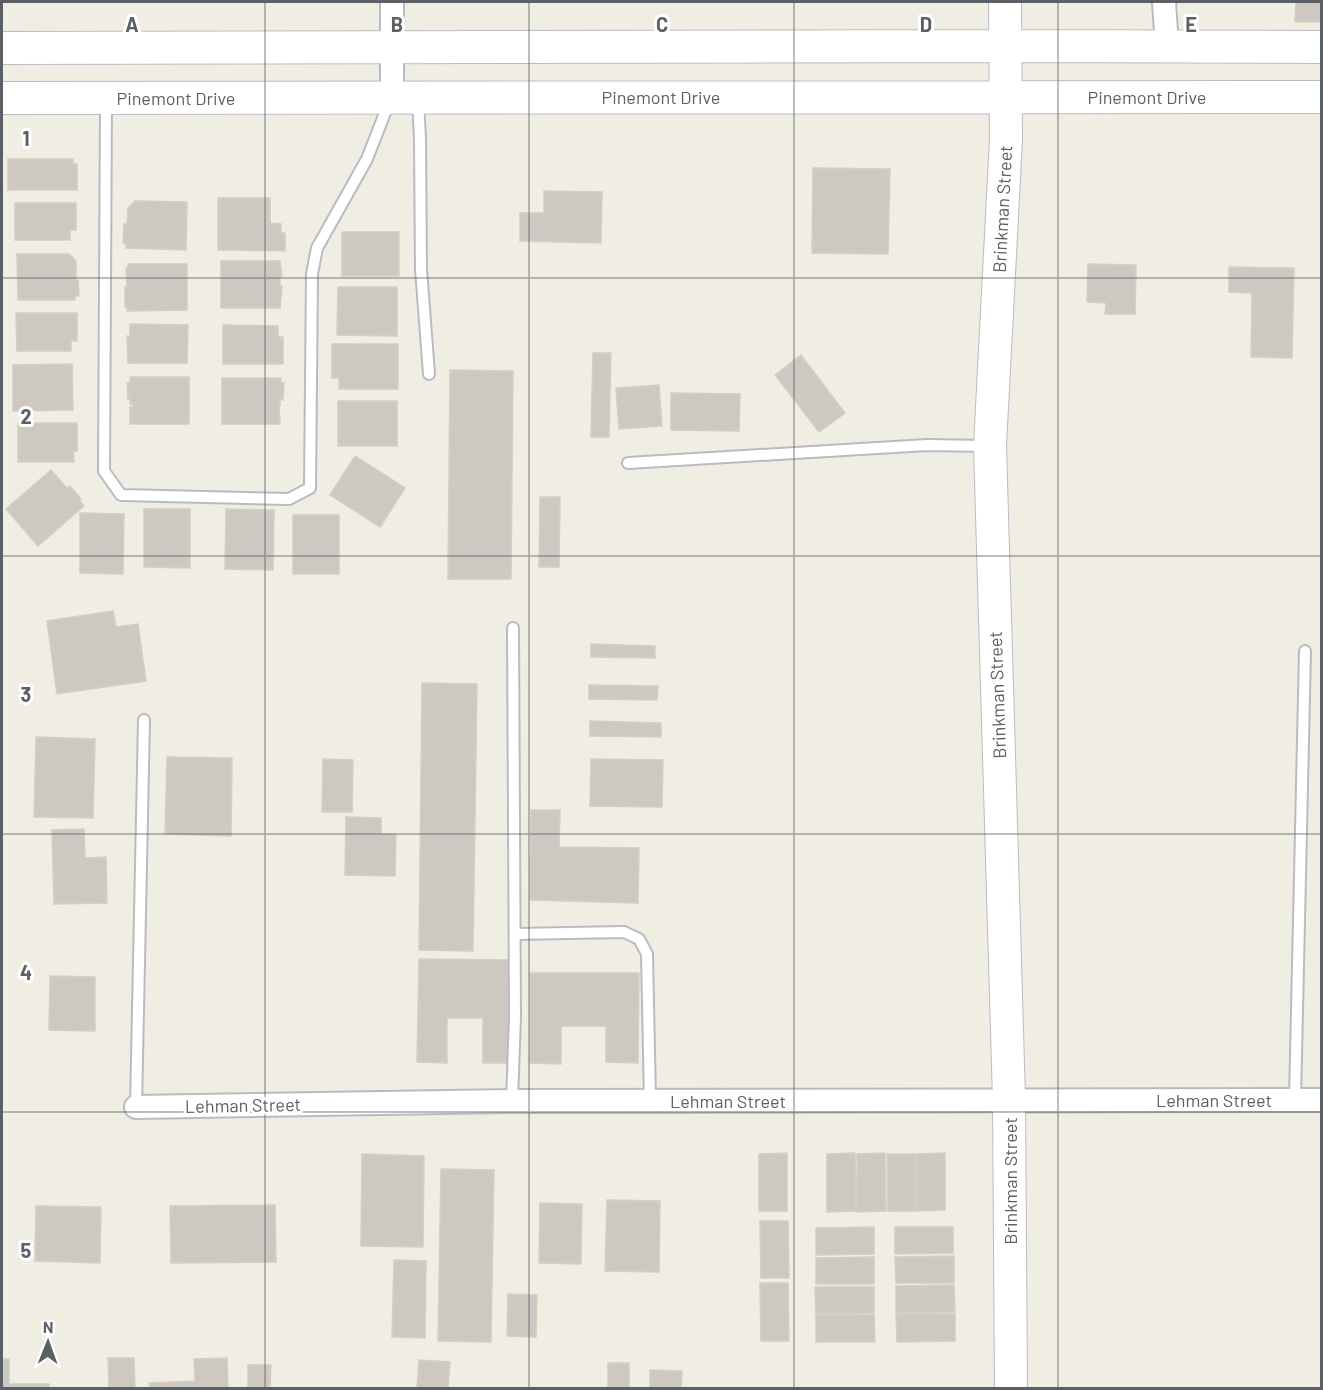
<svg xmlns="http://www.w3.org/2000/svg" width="1323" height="1390" font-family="Barlow,sans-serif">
<rect width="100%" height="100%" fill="#f0ede3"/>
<path fill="#cdc9c2" stroke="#d5cec1" stroke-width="1.5" d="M1296,2H1322V22H1295Z
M8,159H73V164H77V190H8Z
M813,168L890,169L888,254L812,253Z
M544,191L602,192L601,243L520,241V213H544Z
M218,198H270V223L281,224V233H285V251L218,250Z
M135,201L187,202L186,250L126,248V243H123L124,224H127L128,208Z
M15,203H76V230H70V240H15Z
M342,232H399V276H342Z
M17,254H69L76,261V280H78L79,296H75V300H18Z
M221,261H280L282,276H280V286H282L280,308H221Z
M128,264H187V310L127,311L128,307H125V287H127L126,268H128Z
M1088,264L1136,265L1135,314H1105L1106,303L1087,302Z
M1229,267L1294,268L1292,358L1251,357L1252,293L1229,292Z
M338,287H397V336L337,335Z
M16,313H77V341H71V351H17Z
M130,324L188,325L187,363H128L127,336H130Z
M223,325L278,326V337H283V364H223Z
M332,344H398V389H339V378H332Z
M593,353H611L609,437H591Z
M801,355L845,413L819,432L775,375Z
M72,364L73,410L13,411V365Z
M450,370L513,371L511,579H448Z
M130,377H189V424H130V407H133V403L130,404V398L128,399L127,383L130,382Z
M222,378H281V383H284L283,400L280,399V405L279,404L280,424H222Z
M659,385L662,426L619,429L616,388Z
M671,393L740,394L739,431L671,430Z
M338,401H397V446H338Z
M18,423H77V451H73L74,462H18Z
M355,456L405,488L380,527L330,495Z
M51,470L67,488L70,486L81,499L80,501L84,506L38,546L6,509Z
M540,497H560L559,567H539Z
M144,509H190V568L144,567Z
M226,509L274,510L273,570L225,569Z
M80,513L124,514L123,574L80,573Z
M293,515H339V574H293Z
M113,611L116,627L138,624L146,681L57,694L47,621Z
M591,644L655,646V658L591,657Z
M422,683L477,684L473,951L419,950Z
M589,685L658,686L657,700L589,699Z
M590,721L661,723V737L590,736Z
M36,737L95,739L93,818L34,817Z
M167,757L232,758L231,836L165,834Z
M323,759L353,760L352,812H322Z
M591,759L663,760L662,807L590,806Z
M531,810H560L559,847L639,848L638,903L530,900Z
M346,817L381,818V834H396L395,876L345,875Z
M84,829L85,858L106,857L107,903L54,904L52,830Z
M419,959L513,960L511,1063H483V1018H447V1063L417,1062Z
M530,973H639L638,1063L606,1062V1026H561V1064L530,1063Z
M50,976L95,977V1031L49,1030Z
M787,1153V1211H759V1154Z
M855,1153L856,1211L827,1212V1154Z
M885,1153L886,1211L857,1212V1154Z
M945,1153V1210L917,1211L916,1154Z
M362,1154L424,1156L423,1247L361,1246Z
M887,1154H915L916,1211H888Z
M441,1169L494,1170L491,1342L438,1341Z
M607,1200L660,1201L659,1272L605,1271Z
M540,1203L582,1204L581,1264L539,1263Z
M275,1205L276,1262L171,1263L170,1206Z
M36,1206L101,1207L100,1263L35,1261Z
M760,1221H788L789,1278H761Z
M874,1227V1254L816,1255V1228Z
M895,1227H953V1253L895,1254Z
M954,1256V1283H896L895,1257Z
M874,1257V1284H816V1258Z
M394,1260L426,1261L425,1338L392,1337Z
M760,1283H788L789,1341H761Z
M954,1285L955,1312L896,1313V1286Z
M815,1287H874V1313L816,1314Z
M508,1294L537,1295L536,1337L507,1336Z
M896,1314H955V1341L897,1342Z
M816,1315H874L875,1342H816Z
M108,1358H134L135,1388H109Z
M227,1358L228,1388H150L149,1383L195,1381L194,1359Z
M2,1359H9V1384H49V1388H2Z
M419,1360L450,1362L448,1388H417Z
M608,1363H629V1388H608Z
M248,1365H271L270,1388H248Z
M650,1370L682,1371L681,1388H650Z"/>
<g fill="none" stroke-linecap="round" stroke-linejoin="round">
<defs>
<path id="lane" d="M106,100L104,471L121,495L289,499L310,488L312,274L317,248L367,159L390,100
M418,100L420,139L421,269L429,374
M628,463L927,445L987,446
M515,934L624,932L639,939L647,954L650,1101
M1295,1100L1305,651
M512,1101L515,1017L513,628
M136,1107L144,720"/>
<path id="street" d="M1164,2L1167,47
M392,97V2
M136,1107L512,1101L1322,1100"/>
<path id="secondary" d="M1005,2L1006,139L990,446L1009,1099L1011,1388
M2,48L1005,46L1322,47
M2,98L1322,97"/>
</defs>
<use href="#lane" stroke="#b8bcc1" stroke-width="14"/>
<use href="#street" stroke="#b8bcc1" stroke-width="26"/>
<use href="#secondary" stroke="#b9bdc3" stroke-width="34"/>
<use href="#lane" stroke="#fff" stroke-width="10"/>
<use href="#street" stroke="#fff" stroke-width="22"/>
<use href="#secondary" stroke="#fff" stroke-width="32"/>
</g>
<path fill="none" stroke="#5b6066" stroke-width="1.5" stroke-opacity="0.55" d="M265,2V1388M529,2V1388M794,2V1388M1058,2V1388M2,278H1322M2,556H1322M2,834H1322M2,1112H1322"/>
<g text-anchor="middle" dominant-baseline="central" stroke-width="6" stroke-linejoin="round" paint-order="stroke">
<g font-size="18" fill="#5b6066" stroke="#fff">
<text x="661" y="97">Pinemont Drive</text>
<text x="1147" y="97">Pinemont Drive</text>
<text x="176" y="98">Pinemont Drive</text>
<text transform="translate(1002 209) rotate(-87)">Brinkman Street</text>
<text transform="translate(997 695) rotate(-92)">Brinkman Street</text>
<text x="1214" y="1100">Lehman Street</text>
<text x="728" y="1101">Lehman Street</text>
<text transform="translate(243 1105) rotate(-1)">Lehman Street</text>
<text transform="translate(1010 1181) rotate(-90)">Brinkman Street</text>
</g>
</g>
<g font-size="20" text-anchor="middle" font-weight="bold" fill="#5b6066" stroke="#fff" stroke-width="6" stroke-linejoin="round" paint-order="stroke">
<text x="132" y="32">A</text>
<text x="397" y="32">B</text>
<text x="662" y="32">C</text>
<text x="926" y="32">D</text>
<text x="1191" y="32">E</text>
<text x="26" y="146">1</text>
<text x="26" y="424">2</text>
<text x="26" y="702">3</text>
<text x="26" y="980">4</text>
<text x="26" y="1258">5</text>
</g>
<rect width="1323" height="1390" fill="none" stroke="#5b6066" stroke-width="6"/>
<g transform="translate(48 1342) rotate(1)" stroke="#ffffff" stroke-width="4.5" paint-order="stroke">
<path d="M0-4.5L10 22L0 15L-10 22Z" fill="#5b6066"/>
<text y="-9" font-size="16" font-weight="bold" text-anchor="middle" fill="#5b6066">N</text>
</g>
</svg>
